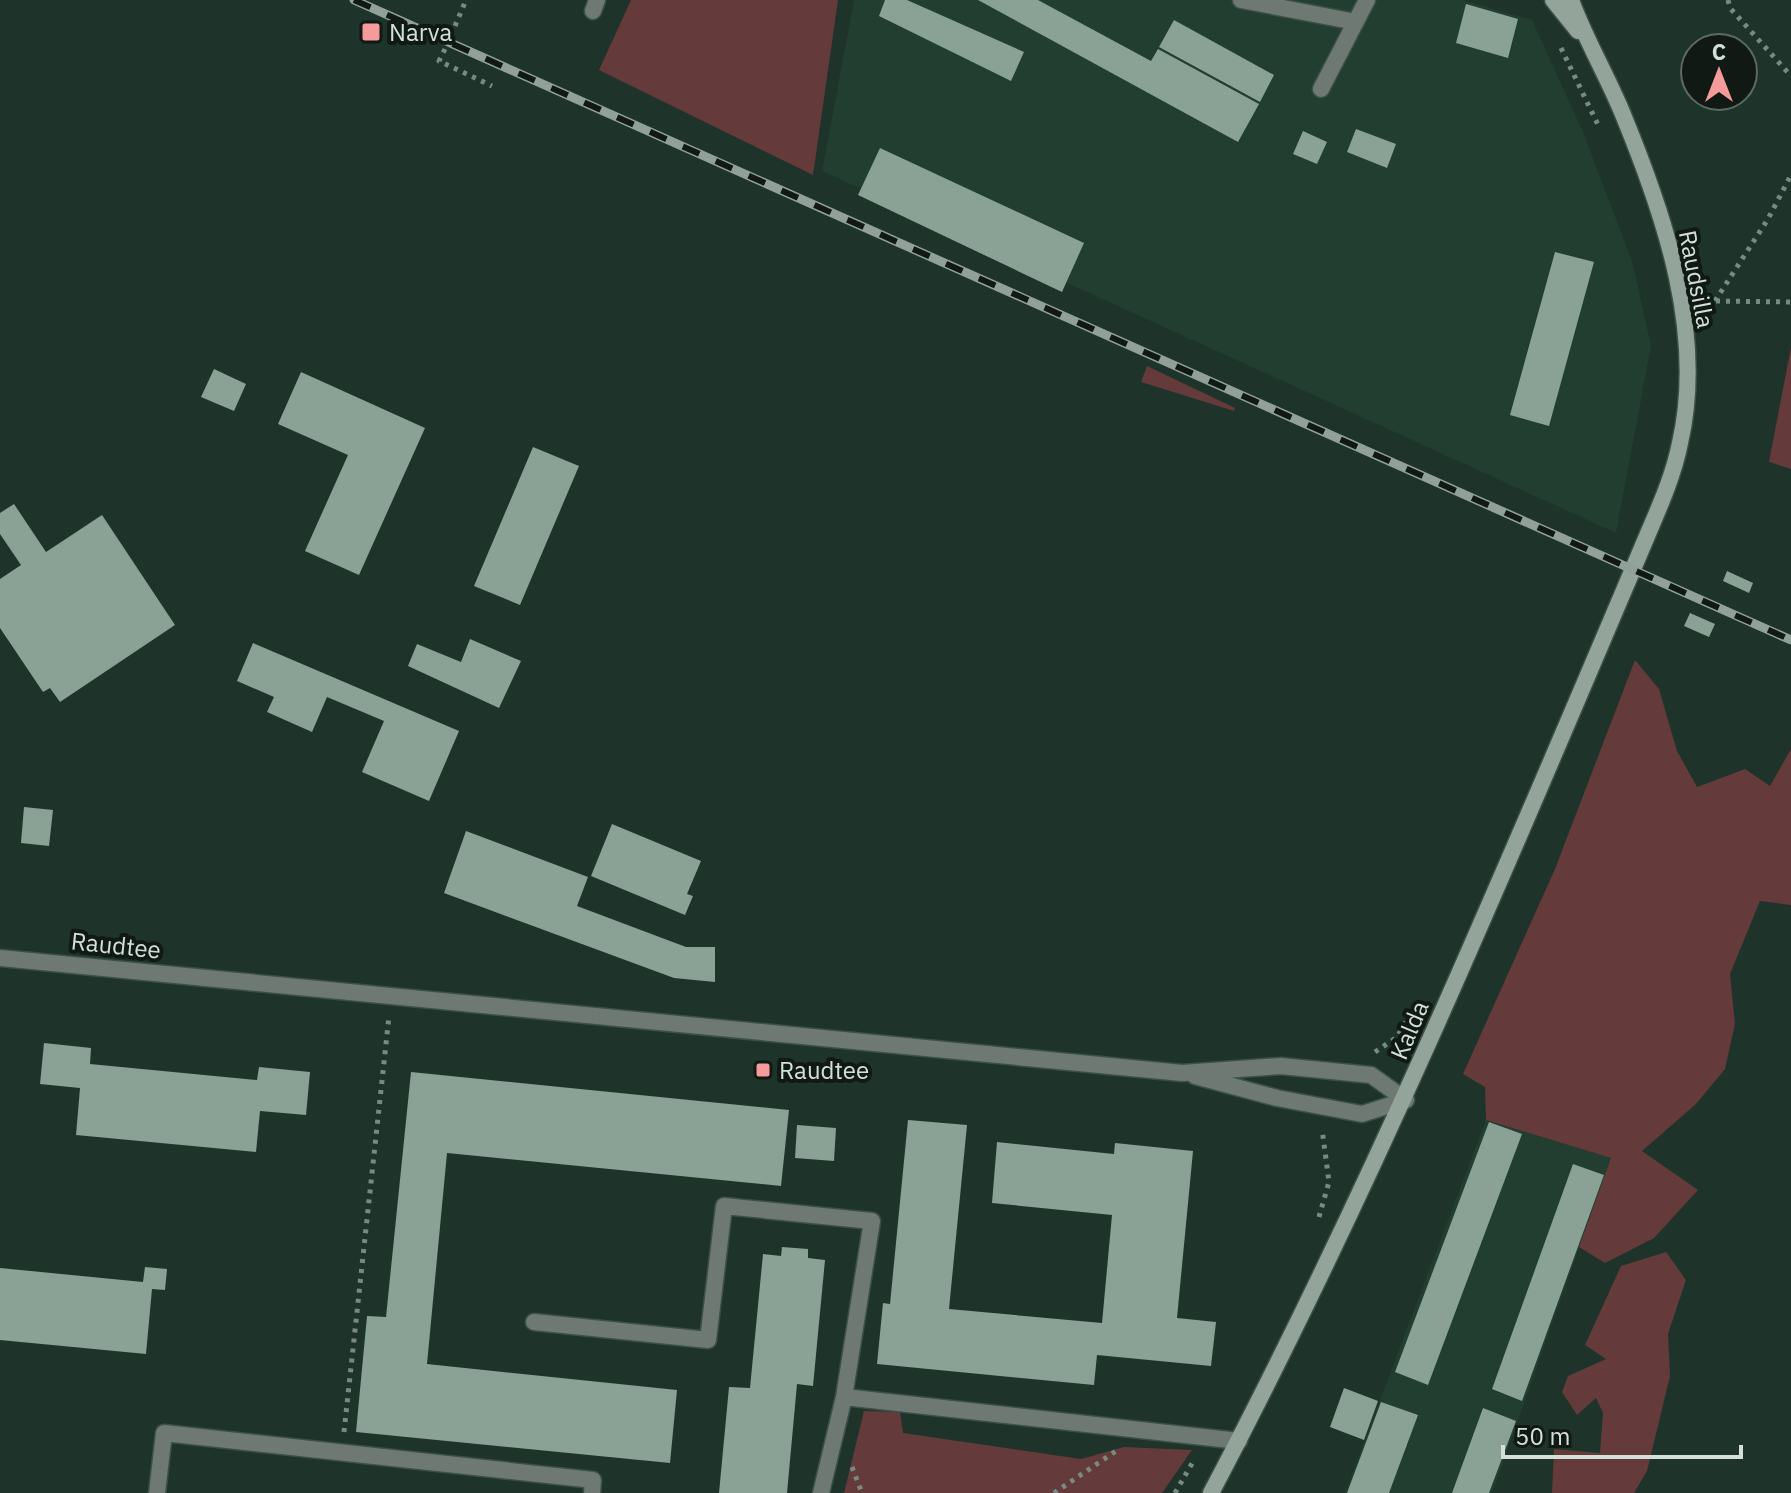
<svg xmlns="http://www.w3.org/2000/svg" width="1791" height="1493" font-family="'IBM Plex Sans',sans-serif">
<rect width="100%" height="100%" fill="#1e342a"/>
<path fill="#213e31" d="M854,0H1462L1532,20L1583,132L1632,261L1651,346L1616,533L822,171Z
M1486,1120L1611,1158L1492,1493H1345Z"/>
<path fill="#643a3a" d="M631,0H838L813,175L599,70Z
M1791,347V469L1769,462Z
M1147,366L1235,408L1234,411L1141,382Z
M1635,660L1659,689L1677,751L1697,787L1745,769L1770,786L1791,749V905L1760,901L1730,974L1735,1024L1725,1069L1696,1104L1642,1151L1698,1190L1654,1238L1605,1263L1579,1247L1611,1158L1486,1120L1485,1087L1463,1074L1555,869Z
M1666,1252L1686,1280L1668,1334L1670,1376L1647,1471L1634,1493H1552L1554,1449L1600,1453L1603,1413L1596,1398L1577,1415L1562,1392L1568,1376L1606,1359L1585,1345L1621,1266Z
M864,1411L900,1412L903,1433L1081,1459L1124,1447L1192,1450L1162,1493H844Z"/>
<path fill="#89a295" d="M885,0H907L1024,52L1011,81L879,16Z
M978,0H1038L1151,61L1158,49L1259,104L1238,142Z
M1466,4L1518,19L1508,58L1456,43Z
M1174,20L1274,75L1260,102L1159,47Z
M1356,129L1396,144L1387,168L1347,152Z
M1303,131L1327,142L1317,164L1293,154Z
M880,148L1084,243L1062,292L858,195Z
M1555,252L1594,262L1549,426L1510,415Z
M214,369L246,384L234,411L201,397Z
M301,372L425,428L359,575L305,551L348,455L278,424Z
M533,447L579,466L520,605L474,586Z
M14,504L46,552L102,515L175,625L60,702L50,688L43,692L0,628V579L21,565L0,534V513Z
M1727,571L1753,583L1749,593L1723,581Z
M1690,613L1715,624L1709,637L1684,626Z
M470,639L521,661L499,708L408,666L417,644L461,662Z
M253,643L459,731L429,801L362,772L384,721L327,697L312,732L267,712L274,697L237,681Z
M24,807L53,810L49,846L21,843Z
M612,824L701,861L687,894L693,896L685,915L591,876Z
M466,831L588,877L577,906L686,947H715V982L674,978L444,893Z
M44,1043L91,1048L90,1064L257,1080L259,1067L310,1072L306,1115L260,1111L256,1152L76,1135L80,1088L40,1084Z
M411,1072L789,1110L781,1186L447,1153L427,1364L677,1390L670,1463L356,1432L367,1316L386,1317Z
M908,1120L967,1125L949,1309L1102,1323L1112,1215L992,1203L997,1142L1114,1154L1115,1143L1193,1151L1177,1318L1216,1322L1211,1366L1097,1355L1094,1385L877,1364L883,1303L890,1304Z
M1489,1122L1522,1134L1428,1385L1395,1372Z
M797,1125L836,1128L834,1161L795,1158Z
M1573,1164L1604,1175L1522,1401L1492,1389Z
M782,1247L808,1249V1258L825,1260L813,1386L797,1384L787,1493H719L729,1387L750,1388L763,1254L781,1256Z
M145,1267L167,1269L165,1290L152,1289L146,1354L0,1340V1268L143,1282Z
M1344,1388L1378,1401L1364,1440L1330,1427Z
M1381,1402L1418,1415L1389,1493H1347Z
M1483,1408L1516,1421L1489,1493H1452Z"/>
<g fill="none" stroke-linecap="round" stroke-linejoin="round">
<defs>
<path id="lane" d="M1241,0L1356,22
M1321,89L1367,0
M534,1322L708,1340L724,1206L872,1221L844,1397
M157,1493L164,1433L593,1480L592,1493
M821,1493L844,1397L1239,1441"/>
<path id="street" d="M593,11L597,0
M0,958L1182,1073L1281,1066L1371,1075L1406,1100
M1195,1076L1277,1098L1362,1114L1406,1100"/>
<path id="secondary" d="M1553,0L1578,31
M1211,1493C1376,1180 1512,854 1650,529C1662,501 1674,473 1680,443C1705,334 1665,217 1624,117C1608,77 1586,41 1571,0"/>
</defs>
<use href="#lane" stroke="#3b5046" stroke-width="19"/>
<use href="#street" stroke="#3b5046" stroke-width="19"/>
<use href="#secondary" stroke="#3b5046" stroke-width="19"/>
<path stroke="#788a81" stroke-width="5" stroke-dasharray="4 6" stroke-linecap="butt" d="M1728,0L1730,8L1791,76
M455,26L466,0
M1561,48L1600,129
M445,49L439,61L492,86
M1715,301L1768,219L1791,175
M1716,301L1791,302
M1375,1052L1397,1037L1417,1003
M1319,1217L1329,1182L1322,1129
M344,1432L389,1016
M852,1467L862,1493
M1054,1493L1116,1451
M1175,1493L1194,1460"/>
<use href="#lane" stroke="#6f7974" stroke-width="16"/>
<use href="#street" stroke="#6f7974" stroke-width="16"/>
<use href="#secondary" stroke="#93a49b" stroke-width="16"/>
<defs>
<path id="rail" d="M354,0L1791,640"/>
</defs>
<use href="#rail" stroke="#91a199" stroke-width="9"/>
<use href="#rail" stroke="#101914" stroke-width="6" stroke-dasharray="18" stroke-linecap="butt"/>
</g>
<g fill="#f59b9b" stroke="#101914" stroke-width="3">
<rect x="361" y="22" width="20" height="20" rx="4"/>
<rect x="755" y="1062" width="16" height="16" rx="4"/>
</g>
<g text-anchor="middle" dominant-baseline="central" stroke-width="8" stroke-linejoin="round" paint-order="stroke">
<g font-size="24" fill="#d3e0d9" stroke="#101914" text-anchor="start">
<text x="389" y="32">Narva</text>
<text x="779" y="1070">Raudtee</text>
</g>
<g font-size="24" fill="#d3e0d9" stroke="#101914">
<text transform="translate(1697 279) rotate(79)">Raudsilla</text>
<text transform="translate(116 945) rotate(6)">Raudtee</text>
<text transform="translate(1409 1030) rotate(-67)">Kalda</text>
</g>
</g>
<g transform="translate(1719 72)"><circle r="38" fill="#101914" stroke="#5e6963" stroke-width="2"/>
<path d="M0-6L14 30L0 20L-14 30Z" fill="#f59b9b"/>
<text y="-12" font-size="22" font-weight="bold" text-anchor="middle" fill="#d3e0d9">С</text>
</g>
<path d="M1503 1445v12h238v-12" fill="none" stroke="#d3e0d9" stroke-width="4"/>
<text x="1515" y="1445" font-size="24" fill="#d3e0d9" stroke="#101914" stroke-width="6" paint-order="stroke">50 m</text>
</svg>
